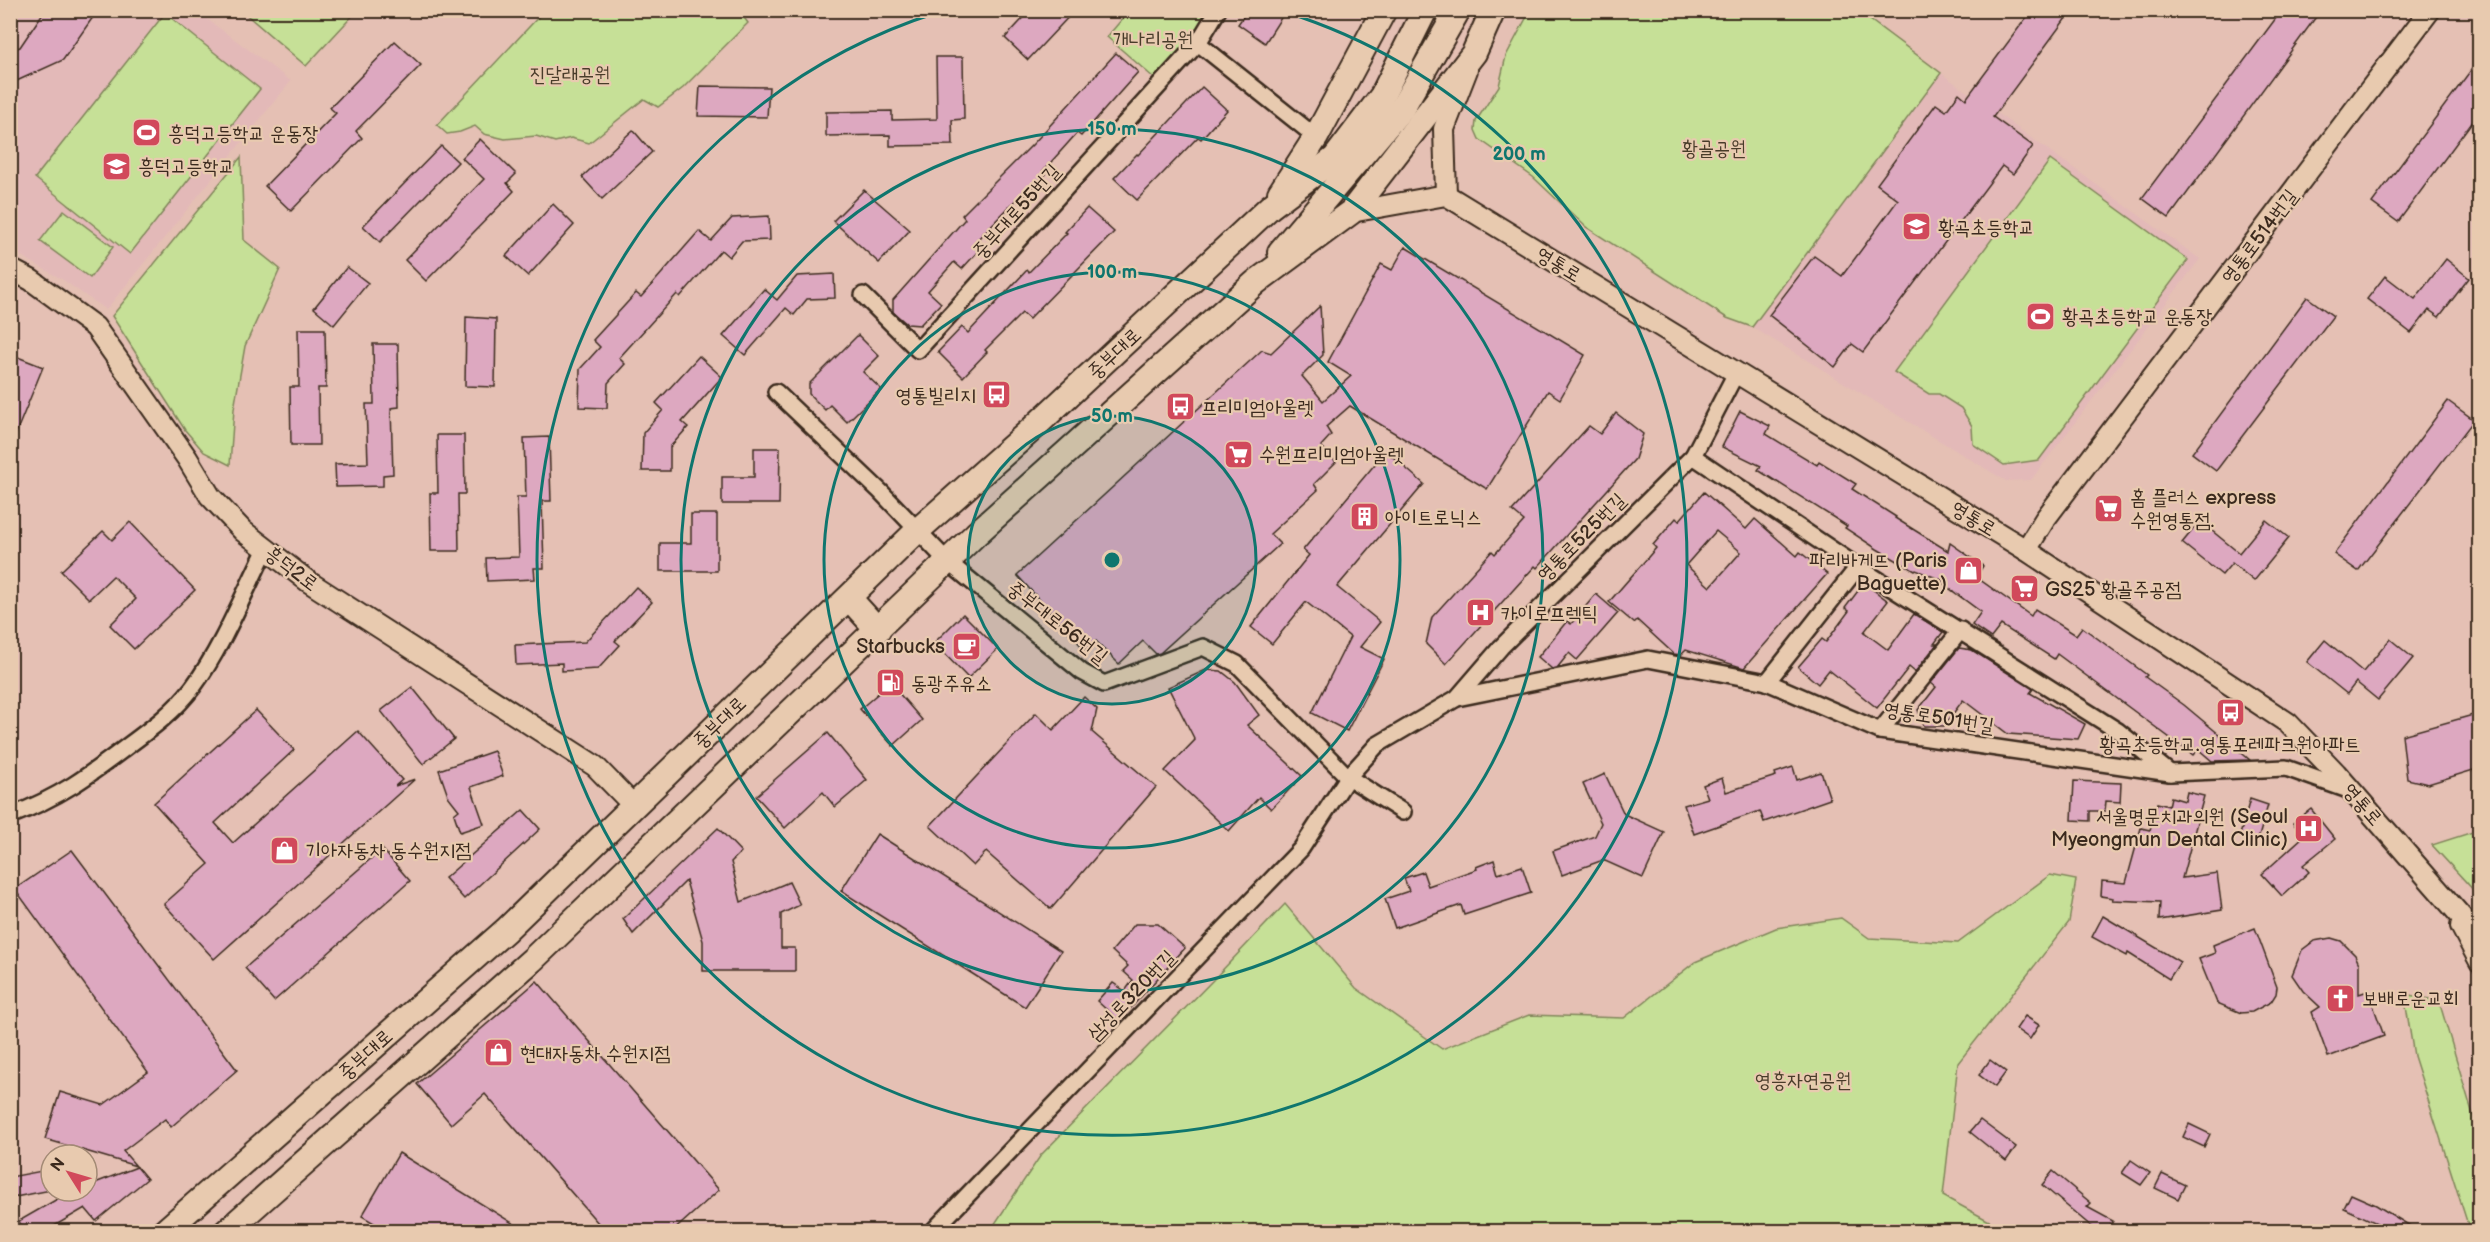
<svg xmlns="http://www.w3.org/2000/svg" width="2490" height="1242" viewBox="0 0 2490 1242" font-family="'Balsamiq Sans','Poor Story',sans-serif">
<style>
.built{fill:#e3b9b8}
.green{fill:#c6e097;stroke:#80855a;stroke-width:1.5}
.building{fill:#dda8c0;stroke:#3b2a1e;stroke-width:1.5;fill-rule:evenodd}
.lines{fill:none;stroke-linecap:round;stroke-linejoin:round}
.minor-casing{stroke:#3b2a1e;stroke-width:20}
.tertiary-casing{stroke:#3b2a1e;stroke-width:24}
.primary-casing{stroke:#3b2a1e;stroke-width:28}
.minor{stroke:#e8caaf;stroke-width:15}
.tertiary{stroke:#e8caaf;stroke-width:20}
.primary{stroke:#e8caaf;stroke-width:24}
.ring{fill:none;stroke:#0f766e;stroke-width:3}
.labels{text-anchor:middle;stroke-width:4.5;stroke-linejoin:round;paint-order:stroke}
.park-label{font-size:20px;fill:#493c2a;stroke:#e8caaf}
.poi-label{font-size:20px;fill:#3b2a1e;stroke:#e8caaf;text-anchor:start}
.street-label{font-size:20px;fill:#3b2a1e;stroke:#e8caaf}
.centre{fill:#0f766e;stroke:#e8caaf;stroke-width:3}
.ring-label{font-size:18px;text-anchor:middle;font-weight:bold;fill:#0f766e;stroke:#e8caaf;stroke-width:4.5;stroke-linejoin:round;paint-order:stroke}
</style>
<rect width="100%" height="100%" fill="#e5c0b4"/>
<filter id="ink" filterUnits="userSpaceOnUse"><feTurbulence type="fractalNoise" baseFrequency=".0167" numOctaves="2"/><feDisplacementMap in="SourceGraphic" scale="12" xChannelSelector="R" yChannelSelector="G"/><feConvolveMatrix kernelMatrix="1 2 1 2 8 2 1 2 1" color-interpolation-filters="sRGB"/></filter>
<g filter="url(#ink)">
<g class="built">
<polygon points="11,11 196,11 291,81 106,310 63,280 11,250"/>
<polygon points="1941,73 2200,259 2031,480 2006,481 1752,327"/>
</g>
<g class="green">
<polygon points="242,11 357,11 306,66"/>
<polygon points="544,11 739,11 748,23 683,88 658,107 644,99 589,143 571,138 555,142 536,136 505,139 484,134 475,126 460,132 447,134 437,125"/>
<polygon points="1129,11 1210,11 1192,40 1154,78 1107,37"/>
<polygon points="1530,11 1858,11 1941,73 1752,327 1727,318 1586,227 1533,177 1479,139 1475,130 1476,121 1499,86 1506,56"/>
<polygon points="165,13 260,89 130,254 35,178"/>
<polygon points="241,157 244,240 280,269 245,346 234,409 230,465 204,452 185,430 112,316"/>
<polygon points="2050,160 2188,260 2039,460 2004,465 1973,444 1972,426 1961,408 1939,394 1929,394 1894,372"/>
<polygon points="64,210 113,247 90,278 40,241"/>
<polygon points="2479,830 2480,830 2479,896 2432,845"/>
<polygon points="2050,875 2076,880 2069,922 1958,1063 1943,1196 1991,1222 2003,1231 990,1231 1041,1155 1212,981 1285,904 1356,988 1442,1049 1529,1015 1624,1018 1695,962 1776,928 1841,918 1869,938 1958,943"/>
<polygon points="2404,994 2439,1001 2479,1135 2479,1231 2470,1231 2414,1056"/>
</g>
<g class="building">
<polygon points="45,10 98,10 63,60 10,84 10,50 20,47"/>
<polygon points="1031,10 1075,10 1028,60 1005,38"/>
<polygon points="1248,10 1286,10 1265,43 1238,24"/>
<polygon points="2032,10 2072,10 1993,117 2033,146 2013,174 2002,166 1863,352 1852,344 1835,367 1769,315 1814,256 1842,276 1898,200 1877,184 1936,104 1946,111 1959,93 1966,99"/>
<polygon points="2282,10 2321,10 2169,218 2142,198"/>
<polygon points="395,41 421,65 356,131 362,138 291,211 265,186 336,113 330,108"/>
<polygon points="1116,53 1138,72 1081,136 1077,133 1043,171 1046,174 1019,202 1017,199 975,242 981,248 962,269 954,262 928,291 941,303 920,325 907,324 893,312 893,300 965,219 962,215 1033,144"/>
<polygon points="936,57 963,57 964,119 952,120 953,145 890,146 890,135 826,136 826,112 892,111 892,120 937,119"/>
<polygon points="2480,58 2480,111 2398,222 2372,203"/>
<polygon points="700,86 769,87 767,117 698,116"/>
<polygon points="1202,87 1227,110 1201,139 1198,137 1137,200 1114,178 1137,154 1138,155"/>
<polygon points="633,130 652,152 602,199 582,177"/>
<polygon points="480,139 516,174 507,183 514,191 426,281 405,260 484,179 462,158"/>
<polygon points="441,146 458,162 380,242 363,226"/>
<polygon points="864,190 910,230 879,263 833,221"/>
<polygon points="553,204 574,225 528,276 506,256"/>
<polygon points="1087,208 1114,232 1029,319 1022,313 985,350 987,352 963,377 938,352 962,327 968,333 1027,270 1029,272 1067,233 1065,232"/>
<polygon points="769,216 770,240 742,241 729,257 721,250 680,297 677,294 619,358 625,364 608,383 607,408 579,407 580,369 600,347 593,340 636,293 641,297 699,231 711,241 732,218"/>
<polygon points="1405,247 1585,355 1560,399 1548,391 1487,489 1350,406 1326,427 1331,435 1321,446 1336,462 1314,484 1318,490 1270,534 1280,544 1160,653 1156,654 1143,641 1119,664 1096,641 1085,650 1017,575 1262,350 1271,353 1320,306 1323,355 1302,376 1323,401 1351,376 1328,362 1381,264 1392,270"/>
<polygon points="2446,259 2469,278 2439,317 2429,310 2411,333 2367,299 2385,276 2415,299"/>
<polygon points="347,267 368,283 334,325 314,308"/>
<polygon points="834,274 835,298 807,299 794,315 786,308 745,355 723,336 764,289 777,300 797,276"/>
<polygon points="2307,297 2333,316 2216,471 2192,453"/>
<polygon points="466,317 496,319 495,387 465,386"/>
<polygon points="298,329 325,329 326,388 318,388 319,445 291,445 290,387 299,387"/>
<polygon points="858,335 879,356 863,372 881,389 847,422 830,405 825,410 809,394 809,384"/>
<polygon points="373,344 398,344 399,407 391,408 393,474 383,475 383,486 336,487 335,464 368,463 366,404 374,404"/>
<polygon points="10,354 43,367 11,445 10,445"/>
<polygon points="699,356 722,377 682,422 688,427 670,447 670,471 642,471 643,433 663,410 656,403"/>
<polygon points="2448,401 2474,420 2358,571 2334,554"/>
<polygon points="1740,411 1770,426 1766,434 1817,465 1819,461 1856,484 1852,489 1896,517 1895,518 1948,551 1950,543 1983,566 1976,577 2031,616 2035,609 2076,635 2082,627 2147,675 2145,677 2184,705 2250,760 2212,761 2198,749 2193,755 2057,654 2054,659 2001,625 1991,638 1972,625 1981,612 1942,583 1942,580 1916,570 1915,571 1877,549 1845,528 1847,526 1758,470 1761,466 1722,447"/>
<polygon points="1616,413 1643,434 1635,459 1537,568 1535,566 1446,664 1426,644 1432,617 1492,551 1495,554 1524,521 1512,511 1589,426 1600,434"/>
<polygon points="437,435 464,435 465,494 458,494 459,551 431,551 430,493 438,493"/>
<polygon points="549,437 551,501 542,501 544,568 534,568 535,579 487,581 486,558 519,557 517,497 526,497 524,438"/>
<polygon points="754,448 780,448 779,504 722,504 722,477 754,477"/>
<polygon points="1386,451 1424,484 1337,587 1380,622 1360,647 1384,659 1347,731 1312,713 1350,637 1306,602 1272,644 1251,627 1309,555 1303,550"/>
<path d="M1704 492 1746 529 1755 519 1797 556 1800 552 1827 574 1744 668 1686 650 1681 655 1674 654 1637 620 1634 623 1609 602 1656 548 1653 545 1676 518 1679 521ZM1716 531 1741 552 1710 587 1686 565Z"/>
<polygon points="691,514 717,514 717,571 660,571 660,543 691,543"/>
<polygon points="2266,520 2289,538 2254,581 2232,563 2222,575 2182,543 2200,521 2239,553"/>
<polygon points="130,522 195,590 134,649 110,625 136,599 113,576 89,599 61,571 103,531 112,540"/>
<polygon points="1864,583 1888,601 1864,632 1888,650 1914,614 1943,632 1934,644 1937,644 1915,672 1909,667 1877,708 1829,670 1818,684 1798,667 1822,639 1826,642 1849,611 1845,608"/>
<polygon points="636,587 652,602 615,641 620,645 598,669 562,671 562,663 516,665 515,645 585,642"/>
<polygon points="1596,594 1618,613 1577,660 1569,653 1557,668 1552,669 1538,657 1567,621 1571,624"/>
<polygon points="963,614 998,649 968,678 934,643"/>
<polygon points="2390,639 2413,658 2378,700 2356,682 2347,694 2307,662 2325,640 2363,672"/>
<polygon points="1959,648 1972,650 2033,689 2030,693 2085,724 2078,739 2008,734 1963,700 1944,726 1924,726 1918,710 1936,687 1931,683"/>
<polygon points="1206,670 1221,671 1235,682 1259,715 1247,725 1302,776 1271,809 1259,797 1229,831 1165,771 1195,740 1168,687"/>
<polygon points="890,683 922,720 893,746 860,709"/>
<polygon points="412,687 454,739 423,764 381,711"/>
<polygon points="1084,697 1097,709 1092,732 1156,787 1051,909 986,852 973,866 930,826 1036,713 1053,730"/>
<polygon points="256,710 294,750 215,823 233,843 358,731 402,780 395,786 415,779 214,959 164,904 209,864 154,803"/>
<polygon points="2480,713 2480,768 2428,784 2407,779 2402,735"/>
<polygon points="828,733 867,780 835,807 823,792 785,828 756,796"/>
<polygon points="494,751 503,776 471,787 484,824 460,832 454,814 459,810 448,796 439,770"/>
<polygon points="1793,767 1797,780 1821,772 1830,799 1764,822 1760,811 1694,834 1684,805 1708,798 1703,785 1722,778 1726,792 1776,776 1775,773"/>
<polygon points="1605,774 1624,814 1664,832 1643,878 1603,860 1562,875 1553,851 1595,836 1601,823 1583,784"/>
<polygon points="2074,781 2121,783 2120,802 2106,801 2105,811 2090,811 2090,821 2072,820"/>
<polygon points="2187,792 2204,796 2182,878 2217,873 2222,910 2159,920 2160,902 2112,900 2113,898 2101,896 2102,881 2126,883 2141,828 2150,830 2157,803 2169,806 2171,797 2185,801"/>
<polygon points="2250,799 2268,805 2258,840 2240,835"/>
<polygon points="2311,809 2335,839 2303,865 2309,872 2282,896 2262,874 2304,836 2293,823"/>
<polygon points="523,810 540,829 464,899 445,878"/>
<polygon points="718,828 741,852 731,862 741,902 789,882 800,905 781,914 781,948 795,948 795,971 703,971 703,941 686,881 633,934 623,919"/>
<polygon points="877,834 1061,951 1025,1007 841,891"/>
<polygon points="382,849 410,881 274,1001 245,968"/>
<polygon points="72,850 237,1070 171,1127 165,1119 123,1151 136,1166 45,1139 60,1092 103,1105 148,1072 15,889"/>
<polygon points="1494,860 1498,874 1522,866 1531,893 1464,915 1461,905 1395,928 1385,899 1409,891 1404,878 1423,872 1428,886 1477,869 1476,867"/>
<polygon points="2103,916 2180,962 2169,979 2128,953 2127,956 2092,937"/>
<polygon points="1135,924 1158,924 1185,948 1119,1021 1097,1001 1113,983 1125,991 1133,980 1123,971 1128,966 1112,951"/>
<polygon points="2255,928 2277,987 2276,994 2271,1002 2252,1012 2241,1013 2217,1003 2199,959 2215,953 2213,945"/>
<polygon points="2331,938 2341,941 2355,955 2359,964 2359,994 2368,991 2384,1036 2328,1057 2312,1012 2320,1007 2303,991 2292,975 2302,950 2314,941"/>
<polygon points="537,981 719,1190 672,1232 606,1232 485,1094 451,1124 417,1084"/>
<polygon points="2025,1016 2039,1025 2030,1039 2016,1029"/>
<polygon points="1990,1060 2006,1072 1995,1087 1979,1075"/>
<polygon points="1980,1120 2016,1147 2006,1161 1970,1132"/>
<polygon points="2189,1124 2210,1134 2204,1147 2183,1137"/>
<polygon points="399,1153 527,1232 389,1232 362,1216"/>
<polygon points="2131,1160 2150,1173 2141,1185 2122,1173"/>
<polygon points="137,1167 147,1179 96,1221 85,1208 44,1232 25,1232 19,1221 66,1194 75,1191 87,1191 87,1186"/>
<polygon points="47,1170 51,1190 10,1198 10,1177"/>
<polygon points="2053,1171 2091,1203 2087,1207 2113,1221 2107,1232 2098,1232 2042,1185"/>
<polygon points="2162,1174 2185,1185 2178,1199 2155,1188"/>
<polygon points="2351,1194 2376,1205 2420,1232 2388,1232 2378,1226 2379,1224 2344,1208"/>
</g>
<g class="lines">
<defs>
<g id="minor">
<polyline points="1198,43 1316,137"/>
<polyline points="863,295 918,350 1198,43 1218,10"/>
<polyline points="776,392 880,491 948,562 1082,672 1104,684 1203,647 1237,664 1348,777 1403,812"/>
<polyline points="1693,456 1858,567 2118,731 2170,773"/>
<polyline points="1767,682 1858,567"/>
<polyline points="1457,698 1648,659 1767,682 1880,731 2170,773 2286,768 2351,791"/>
<polyline points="1880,731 1961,630"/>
<path d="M10 816C60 797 87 777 129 745 152 728 175 711 193 687 222 648 244 593 266 549"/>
<polyline points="932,1232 1301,849 1348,777 1377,745 1457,698 1501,647 1693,456 1736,373"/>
</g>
<g id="tertiary">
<polyline points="1446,195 1444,129 1467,70"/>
<polyline points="1351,212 1446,195 2026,550 2288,723 2336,773 2480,938"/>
<polyline points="10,269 31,280 95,327 187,458 210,496 243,531 309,582 595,766 633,805"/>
<polyline points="2026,550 2045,519 2430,10"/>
<polyline points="2461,926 2480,962"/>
</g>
<g id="primary">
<polyline points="1280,193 1316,137 1384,10"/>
<polyline points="1280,252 1402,108 1458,10"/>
<polyline points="849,598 878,630"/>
<polyline points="164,1232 506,930 917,531 1031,430 1270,207 1335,158 1382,96 1425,10"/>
<polyline points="226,1232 532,960 976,534 1256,282 1351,212 1474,53 1493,10"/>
</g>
</defs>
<use href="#minor" class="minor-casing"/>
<use href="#tertiary" class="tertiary-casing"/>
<use href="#primary" class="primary-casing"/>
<use href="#minor" class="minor"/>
<use href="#tertiary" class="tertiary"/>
<use href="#primary" class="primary"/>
</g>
</g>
<circle cx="1112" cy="560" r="144" fill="#0f766e" fill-opacity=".12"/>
<g class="ring">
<circle cx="1112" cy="560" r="144"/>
<circle cx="1112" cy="560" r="288"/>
<circle cx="1112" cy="560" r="431"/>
<path d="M1285 12A575 575 0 1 1 939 12"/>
</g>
<defs>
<symbol id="stadium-square" viewBox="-11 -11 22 22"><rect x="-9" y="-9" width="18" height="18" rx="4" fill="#d1495b" stroke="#e8caaf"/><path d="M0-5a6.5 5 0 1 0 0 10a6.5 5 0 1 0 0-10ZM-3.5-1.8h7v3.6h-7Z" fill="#fff"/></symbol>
<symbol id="school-square" viewBox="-11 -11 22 22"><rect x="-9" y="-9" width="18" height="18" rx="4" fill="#d1495b" stroke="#e8caaf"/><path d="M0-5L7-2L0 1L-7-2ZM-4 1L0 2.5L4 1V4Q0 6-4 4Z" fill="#fff"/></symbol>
<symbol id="bus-square" viewBox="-11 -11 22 22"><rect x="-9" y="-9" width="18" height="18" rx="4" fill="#d1495b" stroke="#e8caaf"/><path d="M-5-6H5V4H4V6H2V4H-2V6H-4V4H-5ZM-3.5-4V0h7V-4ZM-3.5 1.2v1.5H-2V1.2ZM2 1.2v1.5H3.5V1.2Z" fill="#fff"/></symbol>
<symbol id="supermarket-square" viewBox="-11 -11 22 22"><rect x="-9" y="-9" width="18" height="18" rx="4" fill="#d1495b" stroke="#e8caaf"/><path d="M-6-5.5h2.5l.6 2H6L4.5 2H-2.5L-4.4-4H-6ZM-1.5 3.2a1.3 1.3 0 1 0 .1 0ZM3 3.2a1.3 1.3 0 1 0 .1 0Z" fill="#fff"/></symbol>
<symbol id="building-square" viewBox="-11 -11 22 22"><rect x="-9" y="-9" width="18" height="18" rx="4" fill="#d1495b" stroke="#e8caaf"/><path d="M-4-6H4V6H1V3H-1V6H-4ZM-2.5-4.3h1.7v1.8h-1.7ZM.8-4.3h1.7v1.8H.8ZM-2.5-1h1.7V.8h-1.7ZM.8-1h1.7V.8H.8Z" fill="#fff"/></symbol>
<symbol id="shop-square" viewBox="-11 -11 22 22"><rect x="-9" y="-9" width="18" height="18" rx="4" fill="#d1495b" stroke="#e8caaf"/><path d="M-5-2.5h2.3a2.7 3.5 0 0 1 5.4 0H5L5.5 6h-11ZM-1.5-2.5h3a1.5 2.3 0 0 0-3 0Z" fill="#fff"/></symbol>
<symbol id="hospital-square" viewBox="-11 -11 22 22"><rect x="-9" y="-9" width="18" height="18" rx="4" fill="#d1495b" stroke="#e8caaf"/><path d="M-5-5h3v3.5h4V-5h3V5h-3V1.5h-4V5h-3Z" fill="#fff"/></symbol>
<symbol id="cafe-square" viewBox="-11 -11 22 22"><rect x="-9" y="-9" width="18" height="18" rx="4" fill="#d1495b" stroke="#e8caaf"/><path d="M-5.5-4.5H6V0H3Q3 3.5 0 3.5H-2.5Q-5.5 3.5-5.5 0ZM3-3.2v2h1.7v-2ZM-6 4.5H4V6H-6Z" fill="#fff"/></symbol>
<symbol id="fuel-square" viewBox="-11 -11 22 22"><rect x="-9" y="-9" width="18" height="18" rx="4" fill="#d1495b" stroke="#e8caaf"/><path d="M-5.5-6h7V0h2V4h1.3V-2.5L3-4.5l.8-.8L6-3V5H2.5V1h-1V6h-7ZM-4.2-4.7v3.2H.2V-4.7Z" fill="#fff"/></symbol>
<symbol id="church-square" viewBox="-11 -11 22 22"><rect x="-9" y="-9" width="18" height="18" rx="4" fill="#d1495b" stroke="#e8caaf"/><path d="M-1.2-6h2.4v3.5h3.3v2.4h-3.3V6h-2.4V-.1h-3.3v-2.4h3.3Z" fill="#fff"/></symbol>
</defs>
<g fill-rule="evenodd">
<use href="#stadium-square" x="130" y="116" width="33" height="33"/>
<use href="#school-square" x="100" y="150" width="33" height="33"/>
<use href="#school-square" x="1900" y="210" width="33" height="33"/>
<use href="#stadium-square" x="2024" y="300" width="33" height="33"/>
<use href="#bus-square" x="980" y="378" width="33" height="33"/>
<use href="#bus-square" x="1164" y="390" width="33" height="33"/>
<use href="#supermarket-square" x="1222" y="438" width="33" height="33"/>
<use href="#supermarket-square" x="2092" y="492" width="33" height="33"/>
<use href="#building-square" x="1348" y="500" width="33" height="33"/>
<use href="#shop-square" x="1952" y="554" width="33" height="33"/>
<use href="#supermarket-square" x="2008" y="572" width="33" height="33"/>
<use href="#hospital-square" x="1464" y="596" width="33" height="33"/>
<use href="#cafe-square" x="950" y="630" width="33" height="33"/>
<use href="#fuel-square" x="874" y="666" width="33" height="33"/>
<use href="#bus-square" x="2214" y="696" width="33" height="33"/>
<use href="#hospital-square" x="2292" y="812" width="33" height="33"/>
<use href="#shop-square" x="268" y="834" width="33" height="33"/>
<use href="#church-square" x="2324" y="982" width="33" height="33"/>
<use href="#shop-square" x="482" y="1036" width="33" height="33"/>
</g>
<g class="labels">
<g class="park-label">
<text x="1153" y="46">개나리공원</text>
<text x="570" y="81">진달래공원</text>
<text x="1714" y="155">황골공원</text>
<text x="1803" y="1087">영흥자연공원</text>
</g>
<g class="poi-label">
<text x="168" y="140">흥덕고등학교 운동장</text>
<text x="138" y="173">흥덕고등학교</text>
<text x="1938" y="234">황곡초등학교</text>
<text x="2062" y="323">황곡초등학교 운동장</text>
<text x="976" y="402" text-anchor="end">영통빌리지</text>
<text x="1201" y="414">프리미엄아울렛</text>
<text x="1259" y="461">수원프리미엄아울렛</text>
<text x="2130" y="504">홈 플러스 express<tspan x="2130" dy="23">수원영통점.</tspan></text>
<text x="1385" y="524">아이트로닉스</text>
<text x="1947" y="567" text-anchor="end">파리바게뜨 (Paris<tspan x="1947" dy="23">Baguette)</tspan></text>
<text x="2045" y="596">GS25 황골주공점</text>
<text x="1501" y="620">카이로프렉틱</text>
<text x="945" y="653" text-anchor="end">Starbucks</text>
<text x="911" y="690">동광주유소</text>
<text x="2230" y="751" text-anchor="middle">황곡초등학교.영통포레파크원아파트</text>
<text x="2288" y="823" text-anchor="end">서울명문치과의원 (Seoul<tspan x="2288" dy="23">Myeongmun Dental Clinic)</tspan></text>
<text x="305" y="857">기아자동차 동수원지점</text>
<text x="2362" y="1005">보배로운교회</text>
<text x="520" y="1060">현대자동차 수원지점</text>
</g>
<g class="street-label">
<text transform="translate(1016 211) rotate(-48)" y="7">중부대로55번길</text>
<text transform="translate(2259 236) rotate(-53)" y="7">영통로514번길</text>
<text transform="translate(1559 264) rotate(31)" y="7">영통로</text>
<text transform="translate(1114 353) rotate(-43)" y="7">중부대로</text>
<text transform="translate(1974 518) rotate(31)" y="7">영통로</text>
<text transform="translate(1581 537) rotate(-45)" y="7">영통로525번길</text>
<text transform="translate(292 568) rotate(37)" y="7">흥덕2로</text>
<text transform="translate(1058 622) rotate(38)" y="7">중부대로56번길</text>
<text transform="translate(1939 717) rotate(9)" y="7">영통로501번길</text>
<text transform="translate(719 722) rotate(-44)" y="7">중부대로</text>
<text transform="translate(2363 804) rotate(49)" y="7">영통로</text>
<text transform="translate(1131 995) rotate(-46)" y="7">삼성로320번길</text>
<text transform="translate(365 1054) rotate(-42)" y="7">중부대로</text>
</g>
</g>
<circle cx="1112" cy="560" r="9" class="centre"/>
<g class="ring-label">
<text x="1112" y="135">150 m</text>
<text x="1519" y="160">200 m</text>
<text x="1112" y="278">100 m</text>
<text x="1112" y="422">50 m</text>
</g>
<rect width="2490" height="1242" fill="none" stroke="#e8caaf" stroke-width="36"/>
<rect x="18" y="18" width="2454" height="1206" fill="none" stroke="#3b2a1e" stroke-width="2" filter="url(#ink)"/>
<g transform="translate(69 1173) rotate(307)"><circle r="28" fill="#e8caaf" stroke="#a38a75" stroke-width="1.5"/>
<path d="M0-4.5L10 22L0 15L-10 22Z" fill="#d1495b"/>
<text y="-9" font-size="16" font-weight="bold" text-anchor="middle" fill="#3b2a1e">N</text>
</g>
</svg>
